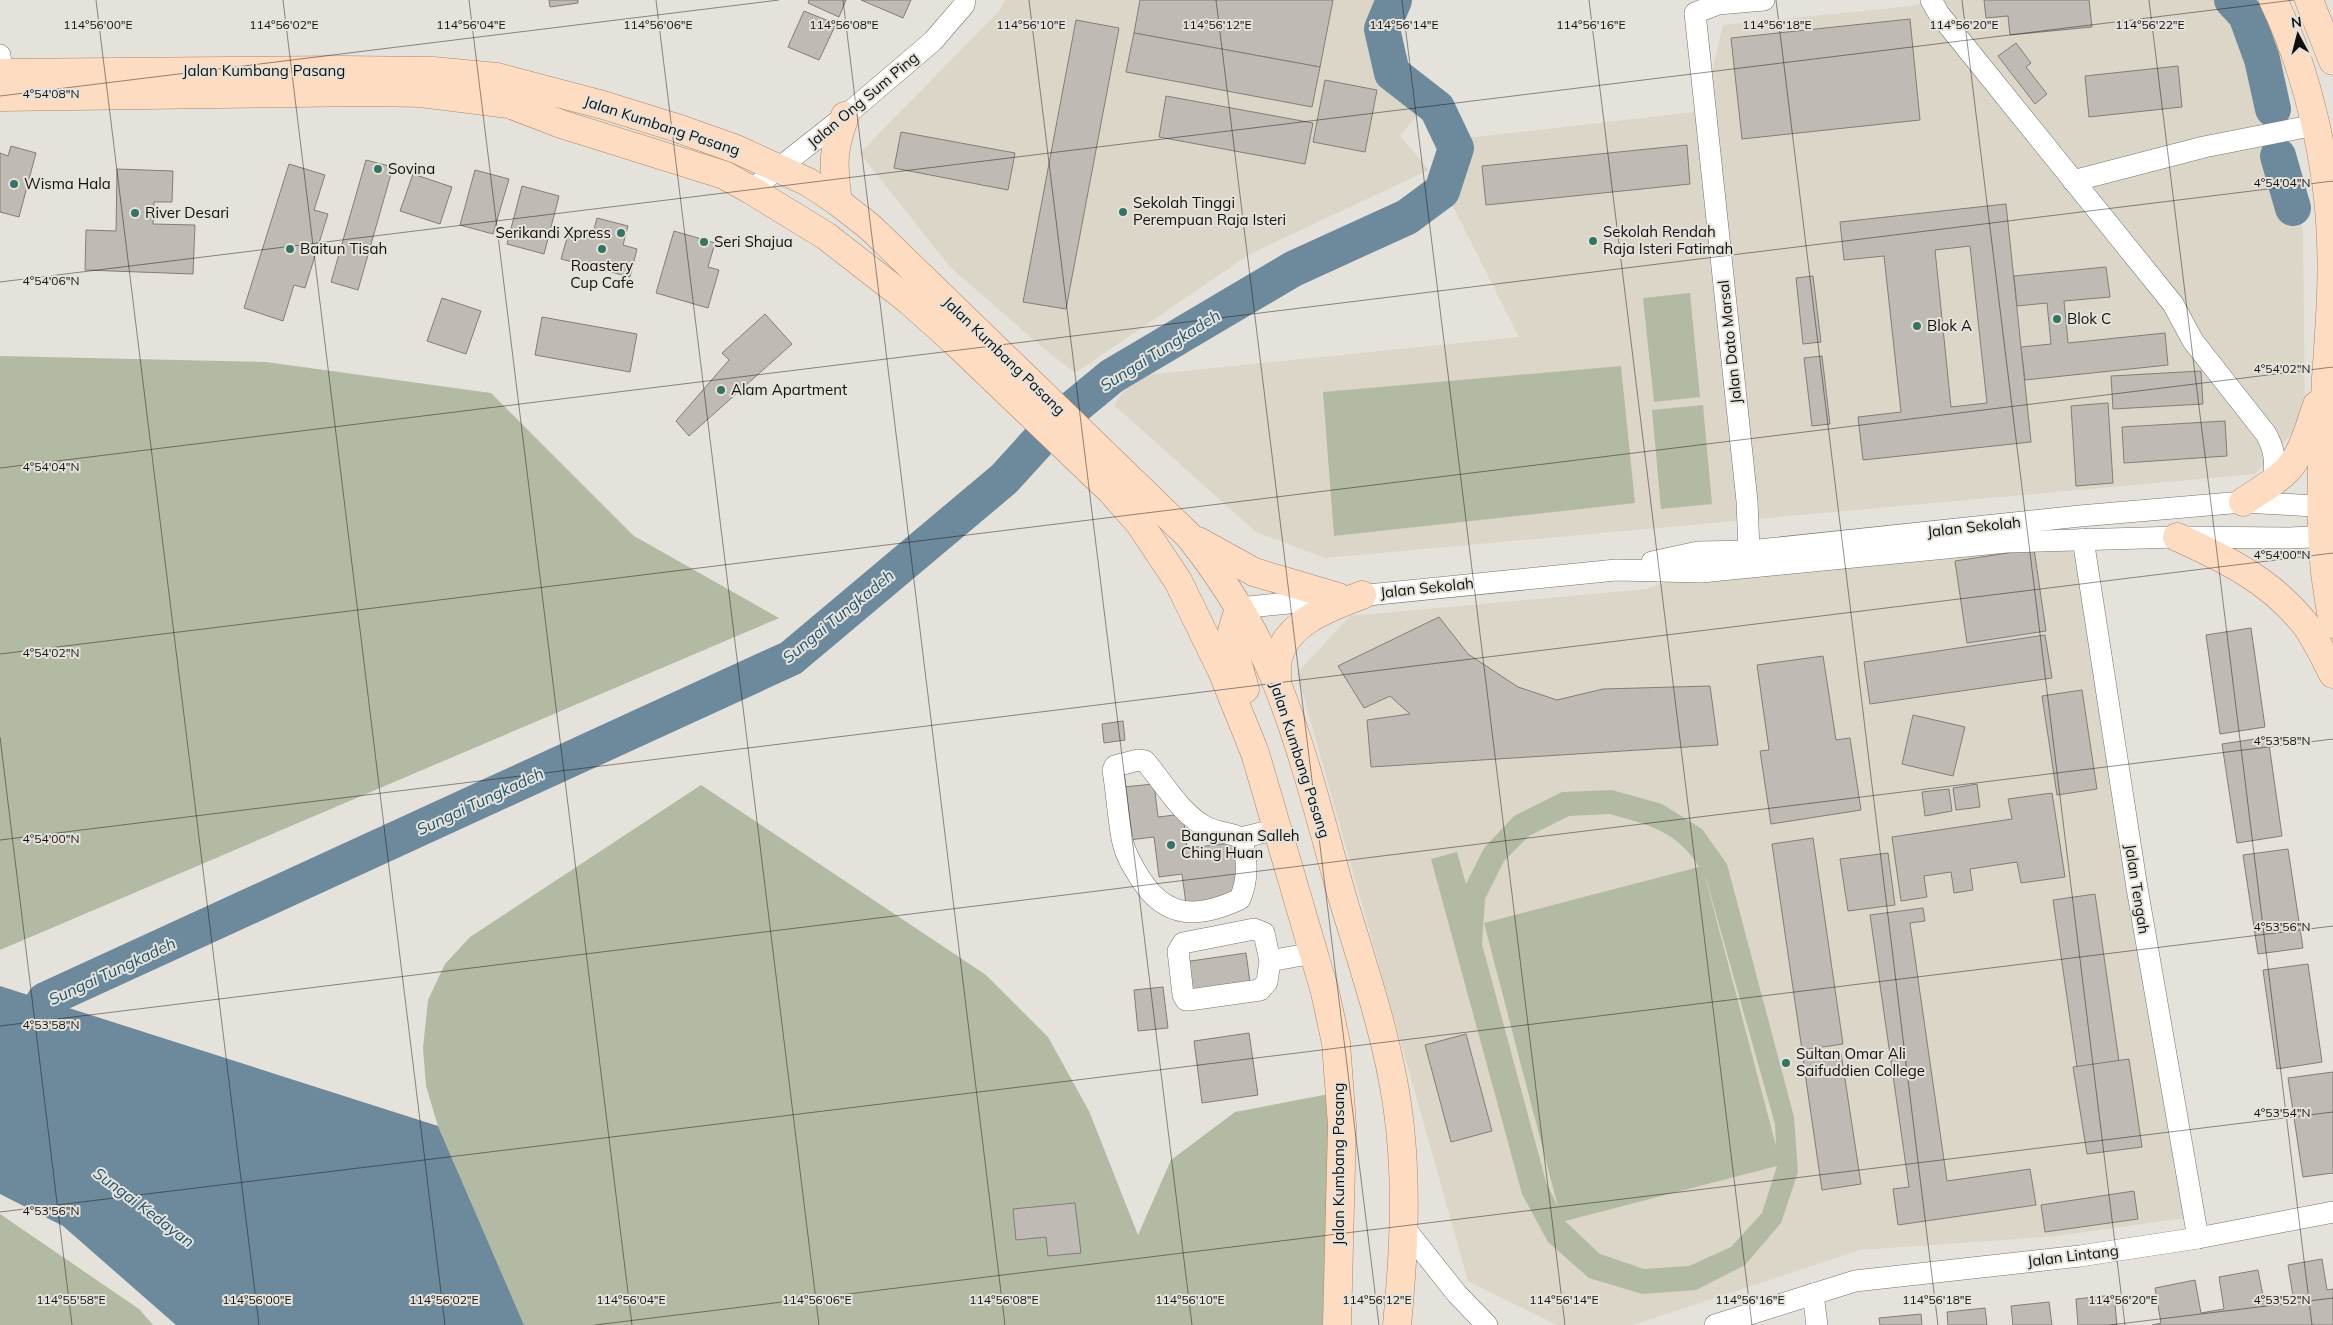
<svg xmlns="http://www.w3.org/2000/svg" width="2333" height="1325" viewBox="0 0 2333 1325" font-family="Mulish,sans-serif">
<style>
.built{fill:#dcd6c9}
.green{fill:#b3baa3;fill-rule:evenodd}
.water{fill:#6d899c}
.lines{fill:none;stroke-linecap:round;stroke-linejoin:round}
.river{stroke:#6d899c;stroke-width:36}
.building{fill:#c0bab5;stroke:#837d79;fill-rule:evenodd}
.street-casing{stroke:#75726c;stroke-width:22}
.primary-casing{stroke:#aa8569;stroke-width:29}
.street{stroke:#fff;stroke-width:21}
.primary{stroke:#fddcc2;stroke-width:28}
.ticks{fill:none;stroke:#11100e;stroke-width:1;stroke-opacity:0.45}
.poi-dot{fill:#357462;stroke:#e5e2db;stroke-width:2}
.labels{text-anchor:middle;stroke-width:4;stroke-linejoin:round;paint-order:stroke}
.street-label{font-size:15px;fill:#11100e;stroke:#e5e2db}
.poi-label{font-size:15px;fill:#11100e;stroke:#e5e2db;text-anchor:start}
.water-label{font-size:16px;font-style:italic;fill:#1f5370;stroke:#e5e2db}
.ticks-label{font-size:12px;text-anchor:middle;fill:#11100e;stroke:#e5e2db;stroke-width:4;stroke-linejoin:round;paint-order:stroke}
</style>
<rect width="100%" height="100%" fill="#e5e2db"/>
<g class="built">
<polygon points="1005,0 1376,0 1366,39 1377,80 1417,115 1400,136 1429,170 1250,254 1075,373 1043,348 950,267 860,153 999,11"/>
<polygon points="1929,0 2241,0 2303,231 2305,419 2255,474 1325,558 1256,532 1114,405 1135,376 1519,337 1447,195 1467,138 1703,111 1723,25 1912,6"/>
<polygon points="1980,539 2074,549 2199,1216 2057,1236 1860,1250 1633,1325 1557,1325 1468,1281 1297,673 1350,616 1647,589 1674,579"/>
</g>
<g class="green">
<polygon points="1690,293 1700,397 1654,402 1643,298"/>
<polygon points="0,356 266,362 491,393 634,536 779,618 0,950"/>
<polygon points="1621,366 1635,503 1334,536 1323,392"/>
<polygon points="1703,405 1712,504 1661,509 1652,410"/>
<polygon points="701,785 986,975 1048,1037 1089,1111 1138,1235 1171,1160 1235,1112 1329,1094 1329,1325 524,1325 438,1126 426,1086 423,1048 428,1000 445,964 470,937"/>
<path d="M1612 790 1662 804 1702 829 1727 864 1794 1117 1798 1172 1781 1223 1745 1265 1696 1290 1642 1294 1589 1278 1548 1242 1522 1194 1431 859 1457 852 1466 884 1484 848 1514 816 1562 792ZM1609 814C1647 824 1677 831 1699 867L1484 923 1558 1207 1546 1182 1482 944 1485 899 1504 861 1529 836 1569 816ZM1705 875 1775 1124 1776 1146 1705 876ZM1777 1166 1762 1213 1731 1247 1689 1266 1644 1269 1600 1254 1565 1221Z"/>
<polygon points="0,1214 139,1309 153,1325 0,1325"/>
</g>
<polygon class="water" points="0,986 438,1126 524,1325 176,1325 63,1226 0,1194"/>
<g class="lines">
<g class="river">
<polyline points="2232,0 2246,15 2262,59 2273,109"/>
<polyline points="2278,156 2293,208"/>
<polyline points="0,1071 45,1000 791,658 1004,479 1055,423 1112,376 1293,269 1407,217 1442,191 1456,148 1437,108 1392,73 1382,29 1394,0"/>
</g>
</g>
<g class="building">
<polygon points="549,0 578,0 578,3 550,7"/>
<polygon points="809,0 846,0 839,17 808,3"/>
<polygon points="861,0 911,0 903,18"/>
<polygon points="1140,0 1333,0 1320,67 1134,33"/>
<polygon points="1984,0 2089,0 2092,27 2010,35 2008,16 1986,18"/>
<polygon points="804,11 836,24 819,60 788,47"/>
<polygon points="1910,19 1920,120 1742,139 1731,38"/>
<polygon points="1076,20 1119,28 1066,309 1023,302"/>
<polygon points="1134,33 1320,67 1312,107 1126,72"/>
<polygon points="2016,43 2031,63 2026,67 2047,94 2035,104 1998,56"/>
<polygon points="2178,66 2182,107 2089,117 2085,76"/>
<polygon points="1325,80 1377,90 1365,152 1313,142"/>
<polygon points="1166,96 1313,123 1305,164 1159,137"/>
<polygon points="901,132 1015,153 1008,190 894,168"/>
<polygon points="1687,145 1690,184 1486,205 1482,166"/>
<polygon points="11,146 36,153 19,217 0,212 0,153 8,156"/>
<polygon points="366,160 393,167 358,290 331,282"/>
<polygon points="289,164 325,175 314,210 328,214 305,288 294,285 283,321 244,308"/>
<polygon points="117,169 173,171 172,202 154,202 153,224 195,225 193,274 85,270 86,230 116,231"/>
<polygon points="475,170 509,179 493,234 460,225"/>
<polygon points="413,174 452,187 440,224 400,211"/>
<polygon points="522,186 559,196 544,254 507,244"/>
<path d="M2006 204 2031 442 1863 460 1858 417 1901 412 1884 256 1844 260 1840 222ZM1970 246 1987 403 1951 407 1935 250Z"/>
<polygon points="597,218 628,226 623,245 637,249 630,277 561,259 569,231 592,237"/>
<polygon points="674,231 715,243 708,267 719,270 708,308 656,293"/>
<polygon points="2106,267 2110,297 2064,301 2068,343 2165,333 2168,365 2025,380 2021,347 2051,344 2047,303 2017,306 2014,276"/>
<polygon points="1813,276 1821,342 1803,344 1796,278"/>
<polygon points="442,298 481,311 466,354 427,341"/>
<polygon points="765,314 792,344 689,436 676,421 729,360 722,353"/>
<polygon points="542,317 637,334 630,372 535,355"/>
<polygon points="1822,356 1830,424 1812,426 1804,358"/>
<polygon points="2201,371 2203,404 2113,409 2111,376"/>
<polygon points="2108,403 2113,483 2076,486 2071,406"/>
<polygon points="2225,421 2227,456 2124,463 2122,427"/>
<polygon points="2034,549 2046,631 1967,643 1955,561"/>
<polygon points="1439,617 1468,654 1518,687 1557,700 1603,689 1710,686 1718,745 1371,767 1367,720 1410,714 1390,696 1364,708 1338,666"/>
<polygon points="2251,628 2265,727 2220,734 2206,635"/>
<polygon points="2045,635 2052,678 1870,704 1864,662"/>
<polygon points="1823,656 1836,740 1850,738 1861,810 1771,824 1760,751 1769,750 1757,665"/>
<polygon points="2082,690 2097,789 2057,795 2042,696"/>
<polygon points="1913,715 1965,727 1953,776 1902,764"/>
<polygon points="1123,721 1125,740 1104,743 1102,724"/>
<polygon points="2268,737 2282,836 2237,843 2222,744"/>
<polygon points="1154,784 1158,817 1183,814 1187,848 1233,843 1240,898 1186,904 1182,874 1159,877 1154,837 1129,840 1123,787"/>
<polygon points="1977,784 1980,807 1956,810 1953,788"/>
<polygon points="1949,789 1952,811 1925,816 1922,792"/>
<polygon points="2052,793 2065,877 2021,883 2017,862 1970,869 1973,890 1954,893 1951,872 1924,876 1927,897 1901,901 1892,837 2012,819 2008,799"/>
<polygon points="1813,838 1843,1044 1802,1050 1772,844"/>
<polygon points="2288,849 2303,948 2258,954 2243,855"/>
<polygon points="1888,853 1895,905 1848,911 1840,859"/>
<polygon points="2095,894 2119,1061 2077,1067 2053,900"/>
<polygon points="1923,908 1925,921 1910,923 1947,1181 2030,1169 2036,1205 1898,1225 1893,1189 1909,1187 1870,915"/>
<polygon points="1246,953 1251,990 1188,998 1184,962"/>
<polygon points="2308,964 2322,1062 2277,1069 2263,970"/>
<polygon points="1163,987 1168,1028 1138,1031 1134,990"/>
<polygon points="1249,1033 1258,1095 1202,1103 1194,1041"/>
<polygon points="1466,1034 1492,1131 1451,1142 1425,1045"/>
<polygon points="1841,1053 1861,1184 1822,1190 1803,1059"/>
<polygon points="2129,1059 2142,1147 2087,1154 2073,1067"/>
<polygon points="2333,1072 2333,1173 2303,1177 2288,1078"/>
<polygon points="2134,1191 2138,1219 2045,1232 2041,1205"/>
<polygon points="1075,1203 1081,1253 1048,1256 1046,1237 1016,1240 1013,1209"/>
<polygon points="2322,1259 2327,1290 2333,1289 2333,1325 2152,1325 2161,1323 2155,1288 2195,1280 2201,1313 2224,1309 2219,1277 2258,1270 2264,1301 2293,1296 2288,1265"/>
<polygon points="2114,1295 2117,1325 2078,1325 2076,1299"/>
<polygon points="2049,1302 2052,1325 2013,1325 2011,1306"/>
<polygon points="1985,1308 1987,1325 1948,1325 1947,1312"/>
<polygon points="1921,1314 1922,1325 1880,1325 1879,1318"/>
</g>
<g class="lines">
<defs>
<g id="street">
<path d="M1931 0 1939 14 2173 304 2193 341 2266 434C2275 450 2276 463 2273 481"/>
<polyline points="0,55 2,73"/>
<polyline points="2073,181 2204,147 2315,125"/>
<polyline points="751,190 845,116 933,41 964,5 965,0"/>
<polyline points="2083,539 2137,888 2198,1238"/>
<polyline points="1749,551 1747,501 1695,13 1718,4 1764,0"/>
<polyline points="1652,562 1698,552 1749,551 2080,516 2243,502 2333,507"/>
<polyline points="1239,608 1616,570 1701,572 2007,542 2177,537 2289,538 2333,536"/>
<path d="M1241 838C1248 858 1248 880 1240 899 1199 918 1166 920 1140 878 1133 867 1126 856 1123 843 1118 820 1117 794 1113 770L1115 766 1138 760 1145 761C1165 784 1180 814 1208 828 1218 833 1230 832 1241 838L1277 829"/>
<polyline points="1270,961 1267,982 1260,990 1189,1000 1186,1000 1183,995 1178,951 1183,943 1254,929 1264,933 1270,961 1313,953"/>
<polyline points="1403,1226 1457,1294 1487,1325"/>
<polyline points="1813,1294 1817,1325"/>
<polyline points="1715,1325 1855,1281 2080,1256 2198,1238 2333,1212"/>
</g>
<g id="primary">
<path d="M2273 0C2307 69 2329 165 2331 242 2333 287 2329 333 2326 378 2323 442 2318 508 2325 572 2327 589 2330 607 2333 624"/>
<polyline points="2309,0 2333,61"/>
<path d="M0 73 342 70 433 71 497 77 603 105 677 128 736 149 808 182 838 202 870 227 1190 537C1225 582 1256 631 1277 684 1305 754 1323 830 1344 903 1364 969 1387 1036 1397 1104 1408 1176 1404 1253 1397 1325"/>
<polyline points="0,97 367,92 421,93 509,104 561,124 724,175 751,190 826,236 907,299 953,340 1111,491 1140,524 1178,581 1222,671 1255,753 1325,992 1336,1043 1342,1125 1337,1325"/>
<path d="M838 202C833 165 832 151 845 116"/>
<path d="M2243 502C2260 490 2284 478 2295 460 2306 443 2310 424 2317 405"/>
<path d="M2177 537C2226 559 2271 581 2305 624 2316 639 2324 657 2333 674"/>
<polyline points="1198,541 1254,572 1338,597"/>
<polyline points="1239,608 1232,631 1233,647 1245,689"/>
<path d="M1277 682C1277 674 1276 663 1279 655 1290 620 1332 607 1362 595"/>
</g>
</defs>
<use href="#street" class="street-casing"/>
<use href="#primary" class="primary-casing"/>
<use href="#street" class="street"/>
<use href="#primary" class="primary"/>
</g>
<path class="ticks" d="M96 0 259 1325M283 0 445 1325M469 0 632 1325M656 0 819 1325M843 0 1005 1325M1029 0 1192 1325M1216 0 1379 1325M1402 0 1565 1325M1589 0 1752 1325M1776 0 1938 1325M1962 0 2125 1325M2149 0 2312 1325M0 96 779 0M0 282 2294 0M0 468 2333 181M0 654 2333 367M0 737 72 1325M0 840 2333 553M0 1026 2333 739M0 1212 2333 926M595 1325 2333 1112M2110 1325 2333 1298"/>
<g class="poi-dot">
<circle cx="378" cy="169" r="5"/>
<circle cx="14" cy="184" r="5"/>
<circle cx="1123" cy="212" r="5"/>
<circle cx="135" cy="213" r="5"/>
<circle cx="621" cy="233" r="5"/>
<circle cx="1593" cy="241" r="5"/>
<circle cx="704" cy="242" r="5"/>
<circle cx="290" cy="249" r="5"/>
<circle cx="602" cy="249" r="5"/>
<circle cx="2057" cy="319" r="5"/>
<circle cx="1917" cy="326" r="5"/>
<circle cx="721" cy="390" r="5"/>
<circle cx="1171" cy="845" r="5"/>
<circle cx="1786" cy="1063" r="5"/>
</g>
<g class="labels">
<g class="street-label">
<text x="264" y="76">Jalan Kumbang Pasang</text>
<text transform="translate(863 100) rotate(-40)" y="5">Jalan Ong Sum Ping</text>
<text transform="translate(662 126) rotate(18)" y="5">Jalan Kumbang Pasang</text>
<text transform="translate(1730 342) rotate(-96)" y="5">Jalan Dato Marsal</text>
<text transform="translate(1004 356) rotate(44)" y="5">Jalan Kumbang Pasang</text>
<text transform="translate(1974 527) rotate(-6)" y="5">Jalan Sekolah</text>
<text transform="translate(1427 588) rotate(-6)" y="5">Jalan Sekolah</text>
<text transform="translate(1300 760) rotate(72)" y="5">Jalan Kumbang Pasang</text>
<text transform="translate(2137 889) rotate(81)" y="5">Jalan Tengah</text>
<text transform="translate(1339 1164) rotate(-90)" y="5">Jalan Kumbang Pasang</text>
<text transform="translate(2073 1256) rotate(-7)" y="5">Jalan Lintang</text>
</g>
<g class="poi-label">
<text x="388" y="174">Sovina</text>
<text x="24" y="189">Wisma Hala</text>
<text x="1133" y="208">Sekolah Tinggi<tspan x="1133" dy="17">Perempuan Raja Isteri</tspan></text>
<text x="145" y="218">River Desari</text>
<text x="1603" y="237">Sekolah Rendah<tspan x="1603" dy="17">Raja Isteri Fatimah</tspan></text>
<text x="611" y="238" text-anchor="end">Serikandi Xpress</text>
<text x="714" y="247">Seri Shajua</text>
<text x="300" y="254">Baitun Tisah</text>
<text x="602" y="271" text-anchor="middle">Roastery<tspan x="602" dy="17">Cup Cafe</tspan></text>
<text x="2067" y="324">Blok C</text>
<text x="1927" y="331">Blok A</text>
<text x="731" y="395">Alam Apartment</text>
<text x="1181" y="841">Bangunan Salleh<tspan x="1181" dy="17">Ching Huan</tspan></text>
<text x="1796" y="1059">Sultan Omar Ali<tspan x="1796" dy="17">Saifuddien College</tspan></text>
</g>
<g class="water-label">
<text transform="translate(1160 350) rotate(-32)" y="6">Sungai Tungkadeh</text>
<text transform="translate(838 616) rotate(-39)" y="6">Sungai Tungkadeh</text>
<text transform="translate(480 801) rotate(-25)" y="6">Sungai Tungkadeh</text>
<text transform="translate(112 971) rotate(-25)" y="6">Sungai Tungkadeh</text>
<text transform="translate(144 1207) rotate(37)" y="6">Sungai Kedayan</text>
</g>
</g>
<g class="ticks-label">
<text x="98" y="29">114°56'00"E</text>
<text x="284" y="29">114°56'02"E</text>
<text x="471" y="29">114°56'04"E</text>
<text x="658" y="29">114°56'06"E</text>
<text x="844" y="29">114°56'08"E</text>
<text x="1031" y="29">114°56'10"E</text>
<text x="1217" y="29">114°56'12"E</text>
<text x="1404" y="29">114°56'14"E</text>
<text x="1591" y="29">114°56'16"E</text>
<text x="1777" y="29">114°56'18"E</text>
<text x="1964" y="29">114°56'20"E</text>
<text x="2150" y="29">114°56'22"E</text>
<text x="51" y="98">4°54'08"N</text>
<text x="2282" y="187">4°54'04"N</text>
<text x="51" y="285">4°54'06"N</text>
<text x="2282" y="373">4°54'02"N</text>
<text x="51" y="471">4°54'04"N</text>
<text x="2282" y="559">4°54'00"N</text>
<text x="51" y="657">4°54'02"N</text>
<text x="2282" y="745">4°53'58"N</text>
<text x="51" y="843">4°54'00"N</text>
<text x="2282" y="931">4°53'56"N</text>
<text x="51" y="1029">4°53'58"N</text>
<text x="2282" y="1117">4°53'54"N</text>
<text x="51" y="1215">4°53'56"N</text>
<text x="2282" y="1304">4°53'52"N</text>
<text x="71" y="1304">114°55'58"E</text>
<text x="257" y="1304">114°56'00"E</text>
<text x="444" y="1304">114°56'02"E</text>
<text x="631" y="1304">114°56'04"E</text>
<text x="817" y="1304">114°56'06"E</text>
<text x="1004" y="1304">114°56'08"E</text>
<text x="1190" y="1304">114°56'10"E</text>
<text x="1377" y="1304">114°56'12"E</text>
<text x="1564" y="1304">114°56'14"E</text>
<text x="1750" y="1304">114°56'16"E</text>
<text x="1937" y="1304">114°56'18"E</text>
<text x="2123" y="1304">114°56'20"E</text>
</g>
<g transform="translate(2298 35) rotate(353)" stroke="#e5e2db" stroke-width="4" paint-order="stroke">
<path d="M0-4L9 19L0 12L-9 19Z" fill="#11100e"/>
<text y="-8" font-size="14" font-weight="bold" text-anchor="middle" fill="#11100e">N</text>
</g>
</svg>
